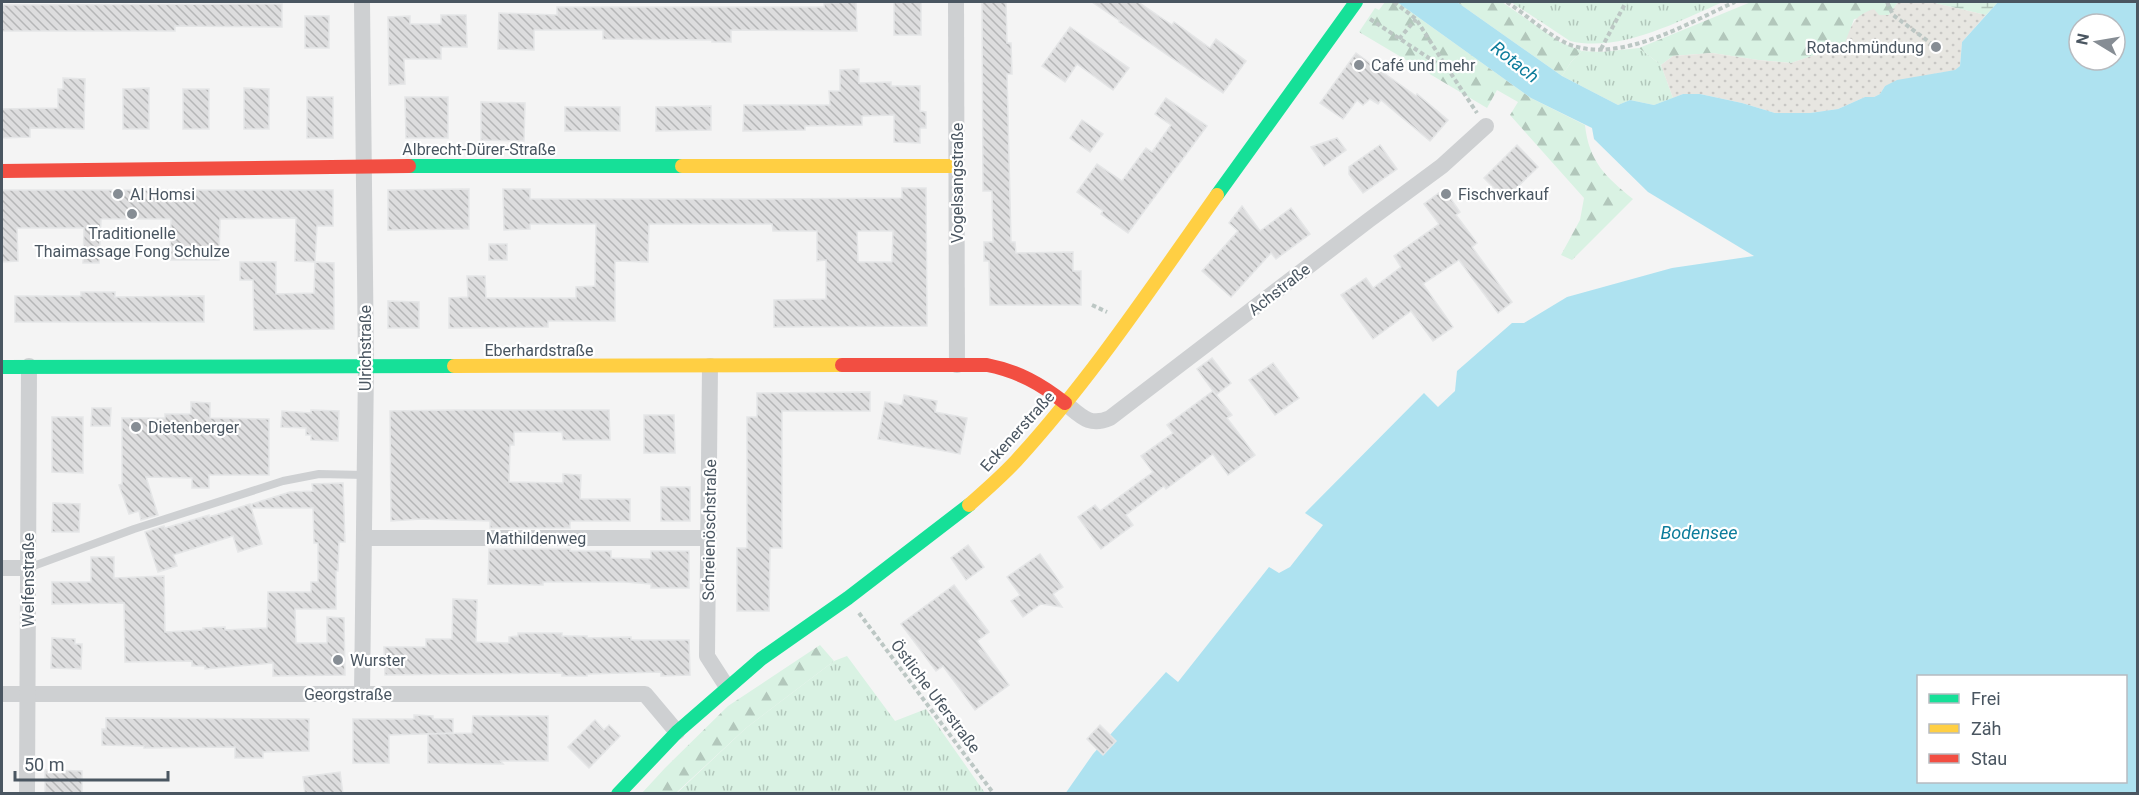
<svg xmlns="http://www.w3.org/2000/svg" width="2139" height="795" viewBox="0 0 2139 795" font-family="Roboto,sans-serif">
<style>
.grass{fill:url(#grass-tufts)}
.forest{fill:url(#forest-firs)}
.wetland{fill:url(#wetland-marsh)}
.sand{fill:url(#sand-dots)}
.water{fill:#aee2f0;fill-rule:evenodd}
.building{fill:url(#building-back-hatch);stroke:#e5e6e7;stroke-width:1.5;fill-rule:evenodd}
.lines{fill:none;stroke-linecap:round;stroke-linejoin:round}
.path{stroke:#bcc7c4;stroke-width:4;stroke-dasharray:4.5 3;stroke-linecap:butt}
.lane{stroke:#ced0d2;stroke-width:8}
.street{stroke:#ced0d2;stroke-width:16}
.fast{stroke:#16e098;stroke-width:14}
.slow{stroke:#ffcf43;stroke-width:14}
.jam{stroke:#f24e42;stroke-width:14}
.poi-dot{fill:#868d94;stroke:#fff;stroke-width:2}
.labels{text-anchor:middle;stroke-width:4.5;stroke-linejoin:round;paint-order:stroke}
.poi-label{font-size:16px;fill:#4a5661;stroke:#fff;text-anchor:start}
.street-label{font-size:16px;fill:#4a5661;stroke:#fff}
.water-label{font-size:18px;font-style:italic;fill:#0c7c9b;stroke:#fff}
</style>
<defs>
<pattern id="grass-tufts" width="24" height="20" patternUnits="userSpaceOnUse" patternTransform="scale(1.5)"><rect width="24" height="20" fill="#d9f2e3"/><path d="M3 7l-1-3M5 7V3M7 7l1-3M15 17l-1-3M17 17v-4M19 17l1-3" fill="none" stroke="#b2c7bb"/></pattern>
<pattern id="forest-firs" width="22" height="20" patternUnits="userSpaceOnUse" patternTransform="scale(1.5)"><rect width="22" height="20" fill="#d9f2e3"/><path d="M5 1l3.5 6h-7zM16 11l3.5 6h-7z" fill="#b2c7bb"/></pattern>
<pattern id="wetland-marsh" width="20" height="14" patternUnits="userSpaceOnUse" patternTransform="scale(1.5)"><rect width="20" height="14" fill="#d9f2e3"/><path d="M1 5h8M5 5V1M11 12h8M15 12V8" fill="none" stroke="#b2c7bb"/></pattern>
<pattern id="sand-dots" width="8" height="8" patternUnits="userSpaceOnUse" patternTransform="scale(1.5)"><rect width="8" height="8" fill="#e7e6e1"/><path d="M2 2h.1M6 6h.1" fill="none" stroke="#c8c7c4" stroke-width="1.8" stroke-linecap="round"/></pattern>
<pattern id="building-back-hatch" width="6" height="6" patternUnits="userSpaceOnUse" patternTransform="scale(1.5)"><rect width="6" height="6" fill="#ddddde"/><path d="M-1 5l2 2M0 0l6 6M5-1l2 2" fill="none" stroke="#b5b6b7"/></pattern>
</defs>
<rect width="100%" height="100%" fill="#f4f4f4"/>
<g class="grass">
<path d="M1511 2H1723C1679 21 1620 53 1570 41Z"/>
<polygon points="1639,48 1661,65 1673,98 1654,105 1630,100 1618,105 1562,76 1571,62 1582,51 1601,52"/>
<polygon points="847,656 895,721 926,709 985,793 676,794 746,728 834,661"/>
</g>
<g class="forest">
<path d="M1385 2H1397L1531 98 1585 125C1589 162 1606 177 1633 199L1572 260 1561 255 1580 220 1584 198 1510 115 1518 102 1497 90 1487 108 1359 32 1375 8 1379 10Z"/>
<polygon points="1457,2 1502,2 1560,42 1582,51 1571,62 1562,76"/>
<polygon points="1751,2 1898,2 1889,15 1854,19 1845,45 1791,63 1758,60 1712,53 1673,56 1661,65 1639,48"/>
<polygon points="820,645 834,661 746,728 676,793 642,793 665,768 728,706"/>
</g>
<polygon class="wetland" points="1930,2 1998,2 1986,15"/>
<path class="sand" d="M1898 2H1930L1986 15 1962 42 1960 66 1955 71 1938 73 1885 86 1880 94 1874 97H1865L1838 109 1810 113H1775L1742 103 1700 94H1683L1673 98 1661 65 1673 56 1712 53 1758 60 1791 63 1844 45C1852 26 1852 16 1874 9L1879 15H1889Z"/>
<path class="water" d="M1397 2H1457L1562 76 1618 105 1630 100 1654 105 1683 94H1700L1742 103 1775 113H1810L1838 109 1865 97H1874L1880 94 1885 86 1897 80 1955 70 1960 66 1962 42 1998 2H2137V793L1065 794 1093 754 1166 672 1178 682 1269 567 1279 573 1290 567 1323 525 1305 513 1424 393 1438 407 1455 391 1457 371 1512 323H1524L1567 297 1672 268 1754 256 1648 192 1594 139 1592 128 1531 98ZM2079 24H2115V60H2079ZM1918 676H2126V782H1918Z"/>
<g class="building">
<polygon points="856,2 857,31 731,30 731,42 712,42 712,40 603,39 603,30 534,30 534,50 498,49 499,13 557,15 557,7 824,7 824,3"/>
<rect x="894" y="2" width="27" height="33"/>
<polygon points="982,2 1006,2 1007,43 1011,43 1012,74 1007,74 1011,242 1015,242 1016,253 1073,252 1073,271 1081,271 1081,305 990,305 989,261 984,261 984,242 993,242 992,191 983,191"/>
<polygon points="1092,2 1138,2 1172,25 1174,22 1210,48 1216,39 1246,61 1223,93 1119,22 1120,21"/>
<polygon points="282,4 282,27 175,26 175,31 2,31 2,5"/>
<polygon points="441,15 466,15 467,47 441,47 441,59 404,59 405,84 389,85 388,17 410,16 410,24 441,24"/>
<rect x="305" y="16" width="24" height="32"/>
<polygon points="1070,27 1129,68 1113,90 1077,64 1065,82 1042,66"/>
<polygon points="1356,53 1416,96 1417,94 1448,120 1430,141 1381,100 1378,104 1370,99 1363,105 1357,100 1343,119 1320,103"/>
<polygon points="859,69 859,83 891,82 891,86 920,86 920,111 926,112 926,128 920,128 920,143 894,142 894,115 862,116 862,125 805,126 805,130 743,131 744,105 830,105 829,91 840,91 840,70"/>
<polygon points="63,78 85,79 84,129 30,128 30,137 2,138 2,109 58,108 58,89 63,89"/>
<polygon points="149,88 149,129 123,129 123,89"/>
<polygon points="244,88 269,89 269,129 244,129"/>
<rect x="183" y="89" width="26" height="40"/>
<rect x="307" y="97" width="26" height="41"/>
<polygon points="405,97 448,97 448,138 406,138"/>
<polygon points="1166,98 1207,126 1128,233 1101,214 1103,211 1077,192 1097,164 1122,181 1146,148 1152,152 1171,125 1155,114"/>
<polygon points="481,102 525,103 524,141 481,140"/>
<polygon points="711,106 711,130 656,131 656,107"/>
<rect x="565" y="107" width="55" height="24"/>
<polygon points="1082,120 1103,134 1090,152 1070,138"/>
<polygon points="1337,138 1346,150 1324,166 1311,147"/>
<polygon points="1380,145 1397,169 1363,193 1349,174 1349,167"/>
<polygon points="1517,145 1538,167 1505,199 1484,178"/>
<path d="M902 188H926L927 326 774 327V300L826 299V260L817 261V231H773L772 224H649L648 262 615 261V321H548V327L449 328V298L468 297 467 276H485L486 298H576V287L595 286 596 224H530V229L504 230 503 189H530V199H769L902 198ZM857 231H893L892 262H858Z"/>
<polygon points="469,189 469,229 388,230 388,190"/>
<polygon points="1444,189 1460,212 1456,215 1477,243 1472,247 1512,302 1498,313 1459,260 1423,284 1453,327 1433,341 1411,311 1373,339 1341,295 1366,278 1373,288 1401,267 1394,256 1439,224 1424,204"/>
<polygon points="2,190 333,190 333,226 317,226 315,262 295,261 296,218 220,219 219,260 170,260 171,219 101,219 99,263 83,263 84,228 17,228 18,261 2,262"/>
<polygon points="1242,206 1260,231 1291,208 1310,234 1276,259 1271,253 1231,297 1202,271 1238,231 1229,223"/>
<rect x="489" y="244" width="18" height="16"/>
<polygon points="240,262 276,262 276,294 314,293 315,262 334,263 334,329 254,330 253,280 240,280"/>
<polygon points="81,292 115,292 115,297 204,296 204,322 15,322 15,296 81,296"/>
<polygon points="388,301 419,302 419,328 388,328"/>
<polygon points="1212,358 1231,383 1216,395 1197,369"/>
<polygon points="1273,363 1299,398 1275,415 1249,380"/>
<polygon points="1213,391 1232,415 1227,418 1255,455 1228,475 1213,454 1166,489 1164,486 1126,515 1133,525 1101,549 1078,517 1095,505 1100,511 1153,472 1141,456 1173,433 1167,425"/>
<polygon points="870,392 870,411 782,411 782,548 770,548 769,611 737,611 737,548 747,548 747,417 757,417 757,393"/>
<polygon points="904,395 937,401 935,412 967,418 960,454 878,439 885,402 902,405"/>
<polygon points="191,402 210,403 210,418 269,419 269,475 209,475 209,488 192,488 192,478 146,477 158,515 141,520 139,511 129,514 119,485 122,484 122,418 165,418 165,414 191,414"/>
<polygon points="92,408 111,408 110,426 91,426"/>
<polygon points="311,410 339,411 338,441 311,440 311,435 306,435 306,428 281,427 282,411 311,413"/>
<polygon points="455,410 609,410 610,440 563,440 562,432 514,432 514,445 510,445 509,482 563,483 563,474 581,475 580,499 630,499 630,521 570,521 570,528 490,528 490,521 421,519 391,521 390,411"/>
<polygon points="644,415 674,415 675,453 644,453"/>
<polygon points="52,417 83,417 83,473 52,472"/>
<polygon points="343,483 345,542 339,542 338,571 336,571 336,609 295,609 296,643 327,643 327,617 344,618 345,675 273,676 273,663 205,669 205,666 192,666 192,661 125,662 124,603 52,604 52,582 91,582 91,557 114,557 114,578 164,576 165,632 203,630 203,628 225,627 225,630 267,628 268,592 311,592 311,582 318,582 318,543 314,543 313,508 252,508 252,504 290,492 313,491 312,484"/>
<rect x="661" y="487" width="29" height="34"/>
<polygon points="53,503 80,504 79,532 52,532"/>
<polygon points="250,504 262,544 238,552 233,536 173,555 177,566 158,572 145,532 164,526 165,528 209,515 209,517"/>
<polygon points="968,545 984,567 966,580 951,558"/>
<polygon points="489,549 570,549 570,551 611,551 611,558 651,559 651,551 689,551 689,588 651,588 651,584 625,582 543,582 543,585 488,584"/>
<polygon points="1040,554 1063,587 1053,594 1062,607 1041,604 1023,617 1011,601 1020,595 1007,577"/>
<polygon points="954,585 989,632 977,641 1009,685 975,710 943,666 936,671 901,624"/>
<polygon points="453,599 477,600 476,642 509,643 509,637 518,636 518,633 562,633 562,636 587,636 587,638 631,637 631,640 689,640 690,675 661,676 661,672 587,674 587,676 562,676 562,673 385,675 384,647 426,647 426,639 452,639"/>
<polygon points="52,638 75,639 75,644 82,644 81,669 51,668"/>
<polygon points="414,715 433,716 433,719 453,719 453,733 389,735 389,763 353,763 353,719 414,719"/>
<polygon points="473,716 548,716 548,761 500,761 503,764 428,763 428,734 472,733"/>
<polygon points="106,718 309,719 309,751 263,752 263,758 235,758 235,747 144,748 144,746 102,745 102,729 106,729"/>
<polygon points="595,720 604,730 609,725 620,736 589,768 568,747"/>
<polygon points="1100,725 1116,741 1103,755 1087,739"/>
<polygon points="45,770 82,771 82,794 45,794"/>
<polygon points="340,772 343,794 305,794 303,777"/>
</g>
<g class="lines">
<g class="path">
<polyline points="1394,2 1416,19 1449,71"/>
<path d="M1507 2C1525 14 1548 35 1568 44 1620 65 1689 22 1735 2"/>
<polyline points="1887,2 1893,15 1936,47"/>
<polyline points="1370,19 1450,72 1477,113"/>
<polyline points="1399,39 1416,19"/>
<polyline points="1601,49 1626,2"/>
<polyline points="1092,305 1107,312"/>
<polyline points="859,613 994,794"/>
</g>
<polyline class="lane" points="28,568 134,529 283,481 319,474 365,475"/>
<g class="street">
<polyline points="362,2 366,366 362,694"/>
<polyline points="956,2 957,365"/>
<polyline points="710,366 707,656 727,687"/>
<path d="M1065 403C1081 416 1089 427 1110 418L1369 220 1442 166 1486 126"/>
<polyline points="364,538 709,538"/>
<polyline points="2,568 28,568"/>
<polyline points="2,694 645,694 677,732"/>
<polyline points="27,794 29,366"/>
</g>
<g class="fast">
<polyline points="409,166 682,166"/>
<polyline points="1217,195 1356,2"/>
<polyline points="2,367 454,366"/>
<polyline points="618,794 677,732 761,659 848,598 969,505"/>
</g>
<g class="slow">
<polyline points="682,166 956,166"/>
<polyline points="454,366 842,365"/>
<path d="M969 505C985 491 1001 477 1016 461 1091 379 1153 285 1217 195"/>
</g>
<g class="jam">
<polyline points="2,171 409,166"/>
<path d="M842 365H987C1018 371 1041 384 1065 403"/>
</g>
</g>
<g class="poi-dot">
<circle cx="1936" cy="47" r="6"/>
<circle cx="1359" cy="65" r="6"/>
<circle cx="118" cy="194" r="6"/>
<circle cx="1446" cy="194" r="6"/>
<circle cx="132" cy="214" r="6"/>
<circle cx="136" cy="427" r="6"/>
<circle cx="338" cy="660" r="6"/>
</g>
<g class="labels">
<g class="poi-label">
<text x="1924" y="53" text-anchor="end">Rotachmündung</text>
<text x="1371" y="71">Café und mehr</text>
<text x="130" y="200">Al Homsi</text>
<text x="1458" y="200">Fischverkauf</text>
<text x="132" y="239" text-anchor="middle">Traditionelle<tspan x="132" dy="18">Thaimassage Fong Schulze</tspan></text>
<text x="148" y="433">Dietenberger</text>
<text x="350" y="666">Wurster</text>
</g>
<g class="street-label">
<text x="479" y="155">Albrecht-Dürer-Straße</text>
<text transform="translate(957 183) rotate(-90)" y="6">Vogelsangstraße</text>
<text transform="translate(1279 289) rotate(-38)" y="6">Achstraße</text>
<text transform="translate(365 348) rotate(-90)" y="6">Ulrichstraße</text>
<text x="539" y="356">Eberhardstraße</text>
<text transform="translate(1017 431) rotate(-48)" y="6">Eckenerstraße</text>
<text transform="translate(709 530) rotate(-89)" y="6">Schreienöschstraße</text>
<text x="536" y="544">Mathildenweg</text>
<text transform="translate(28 580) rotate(-90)" y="6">Welfenstraße</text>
<text x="348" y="700">Georgstraße</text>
<text transform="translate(936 696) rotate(53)" y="6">Östliche Uferstraße</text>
</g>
<g class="water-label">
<text transform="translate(1515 62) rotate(38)" y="6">Rotach</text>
<text x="1699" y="539">Bodensee</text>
</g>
</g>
<rect width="2139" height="795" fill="none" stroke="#4a5661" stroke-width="6"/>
<rect x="1917" y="675" width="210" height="108" fill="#ffffff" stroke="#b7bbc0" stroke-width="1.5"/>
<rect x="1929" y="694" width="30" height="9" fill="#16e098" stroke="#b7bbc0" stroke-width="1.5"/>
<text x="1971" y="705" font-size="18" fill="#4a5661">Frei</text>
<rect x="1929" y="724" width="30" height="9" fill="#ffcf43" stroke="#b7bbc0" stroke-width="1.5"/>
<text x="1971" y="735" font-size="18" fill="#4a5661">Zäh</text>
<rect x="1929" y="754" width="30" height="9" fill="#f24e42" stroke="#b7bbc0" stroke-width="1.5"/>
<text x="1971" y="765" font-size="18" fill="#4a5661">Stau</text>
<g transform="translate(2097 42) rotate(281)"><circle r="28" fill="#ffffff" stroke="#b7bbc0" stroke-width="1.5"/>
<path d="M0-4.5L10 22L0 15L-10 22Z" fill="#868d94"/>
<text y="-9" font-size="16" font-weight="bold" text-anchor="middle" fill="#4a5661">N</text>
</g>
<path d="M15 771v9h153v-9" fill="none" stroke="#4a5661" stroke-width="3"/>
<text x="24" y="771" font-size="18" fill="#4a5661" stroke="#ffffff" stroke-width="4.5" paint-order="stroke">50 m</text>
</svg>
